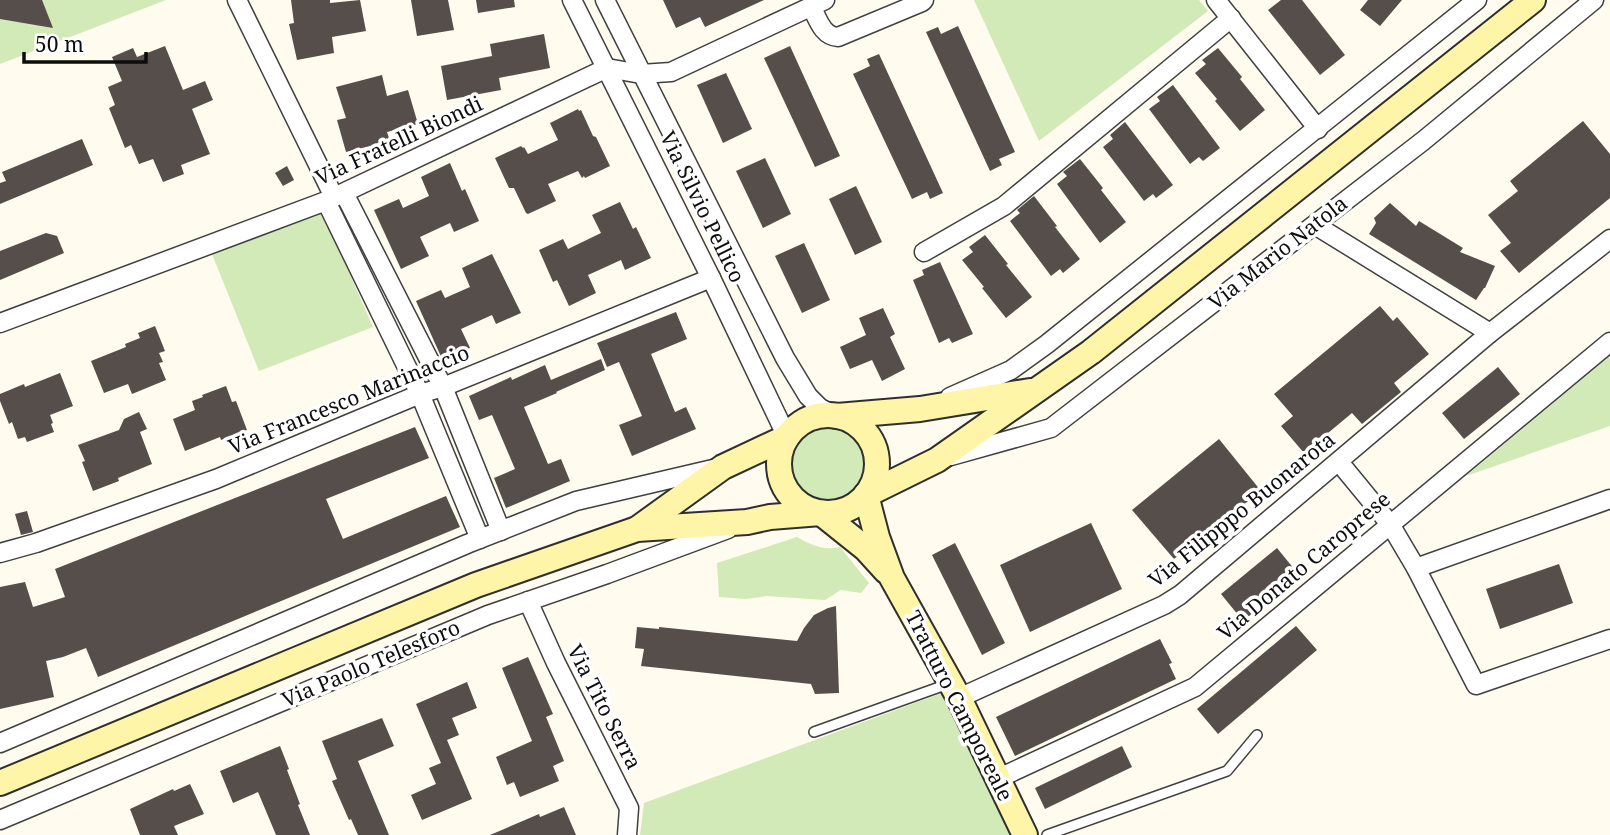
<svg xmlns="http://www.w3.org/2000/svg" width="1610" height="835" viewBox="0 0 1610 835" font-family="'Noto Serif',serif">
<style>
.green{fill:#d2eab7}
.building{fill:#564e4a}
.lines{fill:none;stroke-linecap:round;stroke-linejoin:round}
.lane-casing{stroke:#404040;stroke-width:12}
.street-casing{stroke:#404040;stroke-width:21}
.secondary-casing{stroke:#2f2f2f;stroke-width:28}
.lane{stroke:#fff;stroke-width:9}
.street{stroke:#fff;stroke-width:18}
.secondary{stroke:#fff5a9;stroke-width:24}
.labels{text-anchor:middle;stroke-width:7;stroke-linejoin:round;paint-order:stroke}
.street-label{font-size:21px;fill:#0d0d0d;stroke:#fff}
</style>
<rect width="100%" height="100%" fill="#fffbee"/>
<g class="green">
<polygon points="0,0 166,0 0,64"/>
<polygon points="974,0 1199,0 1208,11 1039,141"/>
<polygon points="321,209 373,327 259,371 212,254"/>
<polygon points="1610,356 1610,426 1466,476"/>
<circle cx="830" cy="467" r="41"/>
<path d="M797 537C811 545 824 551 840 547L869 583 861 593 841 590 825 600 767 596 746 599 719 597 717 563Z"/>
<polygon points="942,693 1017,835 640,835 644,803"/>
</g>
<g class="building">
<polygon points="0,0 42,0 53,28 0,19"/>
<polygon points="291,0 330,0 330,3 360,0 366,31 332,37 334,53 297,60 289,24 294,23"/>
<polygon points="411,0 448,0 454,30 417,36"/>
<polygon points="476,0 514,0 515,7 478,13"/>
<polygon points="663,0 764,0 705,27 700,17 676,28"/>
<polygon points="1281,0 1302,0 1345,55 1320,75 1268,10"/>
<polygon points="1368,0 1402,0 1380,26 1360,10"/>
<polygon points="958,26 1015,152 999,159 1002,165 990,171 926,32 938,27 941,34"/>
<polygon points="544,34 550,68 499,78 501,90 447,100 441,66 492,56 490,44"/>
<polygon points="165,46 183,90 205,81 213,100 192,109 210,154 181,165 184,174 163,182 153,159 139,164 131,145 125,148 109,108 115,105 108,87 122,81 112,57 133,48 137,57"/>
<polygon points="790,46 840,156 815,167 764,58"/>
<polygon points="1218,48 1242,77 1240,79 1265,110 1240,131 1215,101 1217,99 1195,73 1206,64 1202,60"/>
<polygon points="879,54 943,193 930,199 927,192 912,199 853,74 870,66 867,59"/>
<polygon points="726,73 752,129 723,143 697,85"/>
<polygon points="382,75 387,96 408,90 418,124 387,132 390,141 346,152 337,120 346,118 336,87"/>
<polygon points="1173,85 1220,148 1203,161 1199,157 1190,164 1149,109 1160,101 1157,97"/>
<polygon points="578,109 579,111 581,110 593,136 596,137 610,166 585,178 584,176 582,178 578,171 548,184 556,201 528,214 526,213 514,188 509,188 495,158 521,146 523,148 524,147 528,154 558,140 550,123"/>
<polygon points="1583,121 1610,154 1610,198 1519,273 1500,251 1511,243 1488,215 1518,191 1510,181"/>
<polygon points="1125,122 1173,185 1156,198 1153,194 1144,201 1103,147 1113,139 1110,135"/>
<polygon points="82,139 93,165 0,204 0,183 6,181 2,172"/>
<polygon points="765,158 791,214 763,228 736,171"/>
<polygon points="1080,159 1103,188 1101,190 1126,222 1100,243 1057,184 1067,176 1063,172"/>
<polygon points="450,163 462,191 465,189 479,221 454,232 450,223 420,237 429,256 401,269 374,210 399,199 403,208 429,196 421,177"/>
<polygon points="287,166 294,180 283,186 275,173"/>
<polygon points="856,186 882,242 855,255 829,199"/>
<polygon points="1034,196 1057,226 1055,227 1080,259 1063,273 1060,269 1051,276 1010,221 1020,213 1017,210"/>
<polygon points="620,202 633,229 636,227 651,258 625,270 621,260 588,275 596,293 569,306 557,280 553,282 539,250 563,239 568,249 601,233 592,215"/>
<polygon points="1390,203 1416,226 1419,221 1463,248 1460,252 1495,266 1485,288 1484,288 1476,300 1369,234 1376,223 1374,218"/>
<polygon points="46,233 57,236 64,253 0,280 0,251"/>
<polygon points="985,235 1008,264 1006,265 1032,297 1006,318 982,288 984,287 962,260 973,252 969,247"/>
<polygon points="804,243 830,300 802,313 775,256"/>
<polygon points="492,254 521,313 496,324 492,315 461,329 470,348 443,361 416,301 441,290 445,298 470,287 462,268"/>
<polygon points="940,262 973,334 952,343 949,338 939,343 913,280 924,275 922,270"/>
<polygon points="1380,306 1393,321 1397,317 1429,354 1394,383 1401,392 1362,424 1352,413 1304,453 1281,426 1293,416 1274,394"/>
<polygon points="883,308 895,334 890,337 905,369 882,381 872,360 850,369 840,347 866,335 859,318"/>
<polygon points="676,312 687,339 651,354 675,412 686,407 696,429 632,456 619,425 642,416 619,362 607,367 597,343"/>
<polygon points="155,326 165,351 159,353 163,362 159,363 166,380 132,394 128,384 104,393 91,361 126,347 125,344 140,338 138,333"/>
<polygon points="601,359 605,370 556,392 557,393 524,407 548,464 561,459 570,481 506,508 494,478 515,469 492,415 479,420 469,396 511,377 512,380 545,365 551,380"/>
<polygon points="1498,367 1520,394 1464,439 1442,413"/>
<polygon points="60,373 73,406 50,415 53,423 51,424 54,432 27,442 25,437 18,439 12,422 9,424 0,401 0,394 24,384 25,387"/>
<polygon points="226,386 232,402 236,401 247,430 221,440 220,437 185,451 173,419 195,410 192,401 203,397 202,395"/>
<polygon points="139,412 147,429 140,432 152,464 118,478 119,481 93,491 82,462 85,461 78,445 119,430 124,419"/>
<polygon points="415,427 429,458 326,499 343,539 446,496 460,527 98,677 86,648 63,657 46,661 54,697 0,709 0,587 25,582 33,607 65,597 55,569"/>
<polygon points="1219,439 1261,491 1174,559 1132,510"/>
<polygon points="27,511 33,532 21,535 15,514"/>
<polygon points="1091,523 1122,589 1030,632 1000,565"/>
<polygon points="955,543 1005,643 982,655 932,555"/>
<polygon points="1277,548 1299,575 1243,621 1221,594"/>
<polygon points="1559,564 1573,603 1500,629 1486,589"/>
<polygon points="836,606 839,693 815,694 811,684 641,666 644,649 635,648 637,627 659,629 659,627 797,641 804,628 814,615 828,608"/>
<polygon points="1296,626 1317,650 1218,734 1197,709"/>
<polygon points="1160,639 1172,663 1169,664 1176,679 1015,756 996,717"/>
<polygon points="528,657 553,714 546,717 564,761 553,766 559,781 520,797 514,782 507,785 496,757 532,741 502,668"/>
<polygon points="467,682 477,708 452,718 459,735 447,740 472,799 422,820 411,795 436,784 429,768 441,763 416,704"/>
<polygon points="382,718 394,746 358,761 389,835 358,835 351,819 349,820 335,788 332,781 337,779 322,741"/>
<polygon points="280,746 289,769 287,770 300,804 298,805 310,835 276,835 258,792 233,803 220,771"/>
<polygon points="1122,746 1132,767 1045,809 1035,788"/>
<polygon points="190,784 204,814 174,826 178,835 140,835 130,809 173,789 174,791"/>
<polygon points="564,807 576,835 490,835 539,814 540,817"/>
</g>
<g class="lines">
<defs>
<g id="lane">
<polyline points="814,732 948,684"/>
<polyline points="1047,835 1227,771 1257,735"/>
</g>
<g id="street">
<polyline points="237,0 334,197"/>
<polyline points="572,0 711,278 787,437"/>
<polyline points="605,0 785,358 808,396 820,408 836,416"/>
<polyline points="1216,0 1318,129"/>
<path d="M811 6C818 19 822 36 838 37L922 2 924 0"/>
<polyline points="344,193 443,387 501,531"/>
<polyline points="326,201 420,394 480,539"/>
<polyline points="1315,225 1490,333"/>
<polyline points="924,252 1004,206 1231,18"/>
<polyline points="0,323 326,201 607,68 641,74 671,72 825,0"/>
<polyline points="950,397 1011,370 1047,344 1477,0"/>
<polyline points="951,456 1051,428 1423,141 1594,0"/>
<polyline points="1339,462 1390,524 1416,568 1476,685 1610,639"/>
<polyline points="0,553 36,543 216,479 420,394 443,387 711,278"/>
<polyline points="1416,568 1610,499"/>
<polyline points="528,601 556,663 629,808 627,835"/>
<polyline points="959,698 1164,605 1180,595 1490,333 1610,239"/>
<polyline points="0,743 467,544 576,501 713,469"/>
<polyline points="997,779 1195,687 1610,342"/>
<polyline points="0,820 488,615 607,574 728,529"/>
</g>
<g id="secondary">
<circle cx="828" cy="464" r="49"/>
<polyline points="837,416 920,409 1030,391"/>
<polyline points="866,495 937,460 1091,352 1533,0"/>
<polyline points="866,495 877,537 892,578 959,698 1025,835"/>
<polyline points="821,513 866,549 886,571"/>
<polyline points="637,529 723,467 787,437"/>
<polyline points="0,783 476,585 637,529 747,522 770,517 821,513"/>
</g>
</defs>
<use href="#lane" class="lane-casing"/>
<use href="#street" class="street-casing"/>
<use href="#secondary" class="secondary-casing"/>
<use href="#lane" class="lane"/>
<use href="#street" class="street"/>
<use href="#secondary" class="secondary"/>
</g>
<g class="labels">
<g class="street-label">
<text transform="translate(399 141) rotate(-25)" y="7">Via Fratelli Biondi</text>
<text transform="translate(702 207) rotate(64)" y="7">Via Silvio Pellico</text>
<text transform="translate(1278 253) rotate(-38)" y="7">Via Mario Natola</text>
<text transform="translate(349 400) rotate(-22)" y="7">Via Francesco Marinaccio</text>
<text transform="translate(1242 510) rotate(-39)" y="7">Via Filipppo Buonarota</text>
<text transform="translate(1304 566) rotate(-40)" y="7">Via Donato Caroprese</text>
<text transform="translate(371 664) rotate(-23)" y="7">Via Paolo Telesforo</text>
<text transform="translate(959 706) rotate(63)" y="7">Tratturo Camporeale</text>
<text transform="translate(604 707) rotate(63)" y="7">Via Tito Serra</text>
</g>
</g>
<path d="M24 52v10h122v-10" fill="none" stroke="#0d0d0d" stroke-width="3.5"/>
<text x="35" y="52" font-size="21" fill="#0d0d0d" stroke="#ffffff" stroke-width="5" paint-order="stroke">50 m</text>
</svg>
